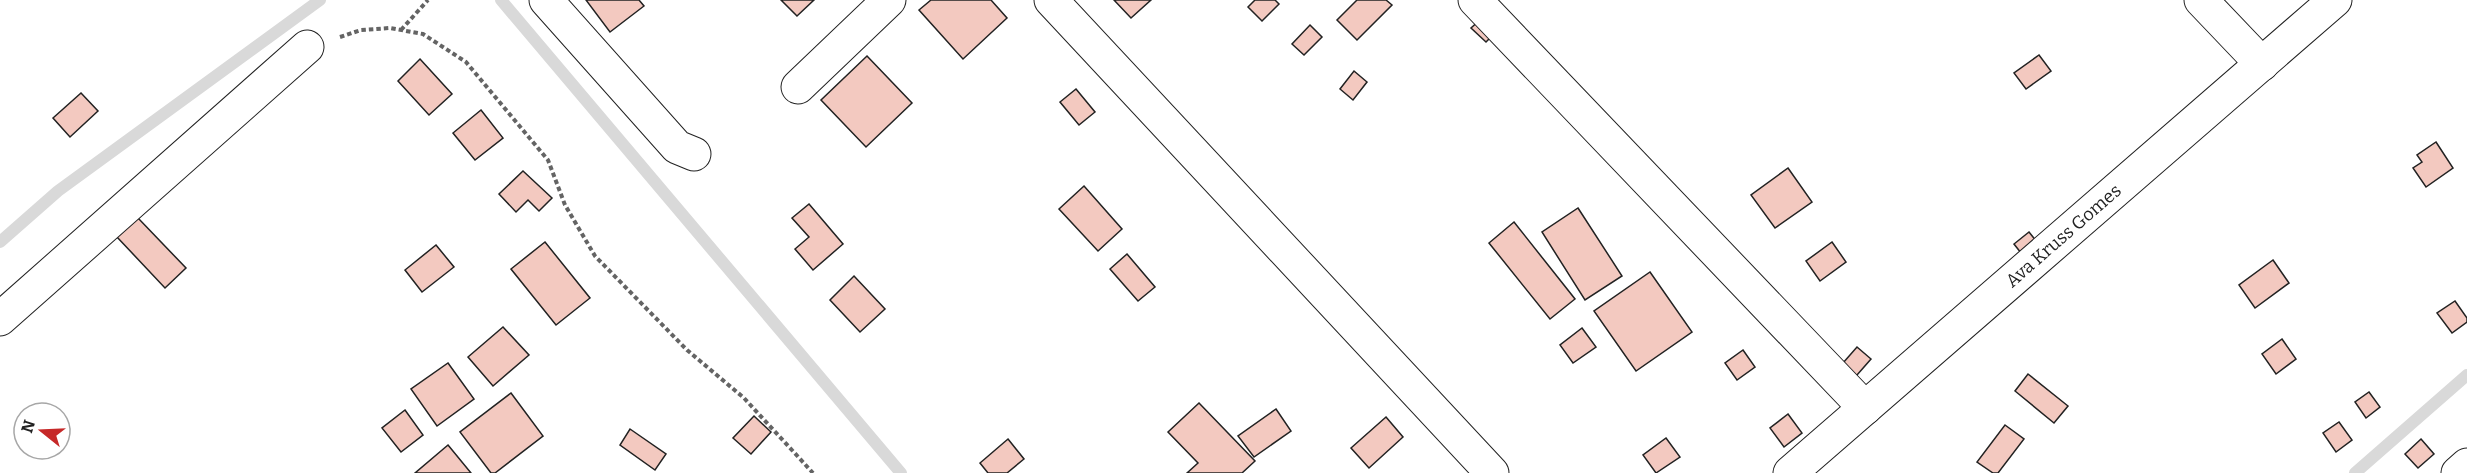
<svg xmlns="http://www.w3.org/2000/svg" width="2467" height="473" viewBox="0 0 2467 473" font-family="Bitter,serif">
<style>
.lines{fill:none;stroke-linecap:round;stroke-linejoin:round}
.stream{stroke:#d9d9d9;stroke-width:12}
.building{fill:#f3c9c0;stroke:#222;stroke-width:1.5}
.minor-casing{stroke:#222;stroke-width:35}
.path{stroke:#646464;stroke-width:4;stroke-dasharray:4.5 3;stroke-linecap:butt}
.minor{stroke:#fff;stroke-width:33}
.labels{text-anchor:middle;stroke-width:4.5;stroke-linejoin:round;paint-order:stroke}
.street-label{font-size:18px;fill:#222;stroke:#fff}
</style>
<rect width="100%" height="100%" fill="#fff"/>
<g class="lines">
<g class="stream">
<polyline points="501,0 901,473"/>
<polyline points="0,242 58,191 320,0"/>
<polyline points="2355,473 2467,375"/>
</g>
</g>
<g class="building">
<polygon points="586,0 639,0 644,6 610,32"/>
<polygon points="781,0 814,0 797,16"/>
<polygon points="931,0 991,0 1007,18 963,59 919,10"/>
<polygon points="1114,0 1151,0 1131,18"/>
<polygon points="1255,0 1275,0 1279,4 1262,21 1248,7"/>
<polygon points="1357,0 1386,0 1392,5 1357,40 1337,20"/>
<polygon points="1481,19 1496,32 1486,42 1471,28"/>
<polygon points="1310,25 1322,37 1304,55 1292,44"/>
<polygon points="2039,55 2051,71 2026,89 2014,73"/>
<polygon points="867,56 912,103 866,147 821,100"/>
<polygon points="420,59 452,94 429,115 398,81"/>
<polygon points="1354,71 1367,82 1353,100 1340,89"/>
<polygon points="1076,89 1095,112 1079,125 1060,102"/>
<polygon points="81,93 98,111 70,137 53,118"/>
<polygon points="481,110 503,138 475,160 453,133"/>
<polygon points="2436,142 2453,168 2426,187 2413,168 2422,162 2417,155"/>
<polygon points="1788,168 1812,202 1775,228 1751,195"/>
<polygon points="523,171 552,198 539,211 528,200 516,212 499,194"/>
<polygon points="1084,186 1122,229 1098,251 1059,209"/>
<polygon points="809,204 843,244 813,270 795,249 809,237 792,218"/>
<polygon points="1578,208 1622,276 1585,300 1542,232"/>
<polygon points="138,218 186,268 165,288 117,237"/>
<polygon points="1514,222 1575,299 1550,319 1489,243"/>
<polygon points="2029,232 2041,247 2025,258 2014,244"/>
<polygon points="545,242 590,298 556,325 511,269"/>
<polygon points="1832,242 1846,262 1820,281 1806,261"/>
<polygon points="436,245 454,267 422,292 405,270"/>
<polygon points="1127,254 1155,287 1138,301 1110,269"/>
<polygon points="2273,260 2289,283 2255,308 2239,285"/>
<polygon points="1650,272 1692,332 1636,371 1594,311"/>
<polygon points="854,276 885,309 860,332 830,300"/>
<polygon points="2455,301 2467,318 2467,322 2452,333 2437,313"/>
<polygon points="503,327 529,355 493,386 468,357"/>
<polygon points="1582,328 1596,347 1573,363 1560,345"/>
<polygon points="2282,339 2296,359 2276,374 2262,354"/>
<polygon points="1857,347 1871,359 1850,383 1836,371"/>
<polygon points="1743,350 1755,367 1737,380 1725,363"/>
<polygon points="448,363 474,399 437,426 411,389"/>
<polygon points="2028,374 2068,406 2054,423 2015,391"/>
<polygon points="2369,392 2380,407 2366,418 2355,402"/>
<polygon points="511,393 543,436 495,473 491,473 460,432"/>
<polygon points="1199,403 1255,461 1242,473 1187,473 1198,463 1168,432"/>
<polygon points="1276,409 1291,431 1254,457 1238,436"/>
<polygon points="405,410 423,435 401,452 382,428"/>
<polygon points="1788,414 1802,433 1784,447 1770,428"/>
<polygon points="754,416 771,432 751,454 733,438"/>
<polygon points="1386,417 1403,437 1369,468 1351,448"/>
<polygon points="2339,422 2352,440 2336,452 2323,433"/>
<polygon points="2005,425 2024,439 1998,473 1993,473 1977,462"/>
<polygon points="630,429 666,454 655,470 620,445"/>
<polygon points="1666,438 1680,457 1656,473 1643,455"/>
<polygon points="1008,439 1024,459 1007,473 988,473 980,463"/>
<polygon points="2421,439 2434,454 2418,468 2405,454"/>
<polygon points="448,445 471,473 415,473"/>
</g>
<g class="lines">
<defs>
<g id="minor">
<polyline points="546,0 677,147 694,154"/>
<polyline points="1051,0 1492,473"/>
<polyline points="1475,0 1865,408"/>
<polyline points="2201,0 2262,64"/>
<polyline points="798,87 889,0"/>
<polyline points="0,319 307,47"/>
<path id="s1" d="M1790 473 2335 0"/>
<polyline points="2458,473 2467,465"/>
</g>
</defs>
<use href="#minor" class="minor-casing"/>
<g class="path">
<polyline points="401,30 428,0"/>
<polyline points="340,37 361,30 390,28 423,34 466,62 548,160 565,205 595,256 687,350 744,398 813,473"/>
</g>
<use href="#minor" class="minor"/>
</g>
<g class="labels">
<g class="street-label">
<text dy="6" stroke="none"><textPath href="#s1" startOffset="362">Ava Kruss Gomes</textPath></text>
</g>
</g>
<g transform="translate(42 431) rotate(288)"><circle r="28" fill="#ffffff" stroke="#a7a7a7" stroke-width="1.5"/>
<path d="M0-4.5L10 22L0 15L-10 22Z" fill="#c62828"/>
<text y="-9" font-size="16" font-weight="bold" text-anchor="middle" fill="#222222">N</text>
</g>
</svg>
